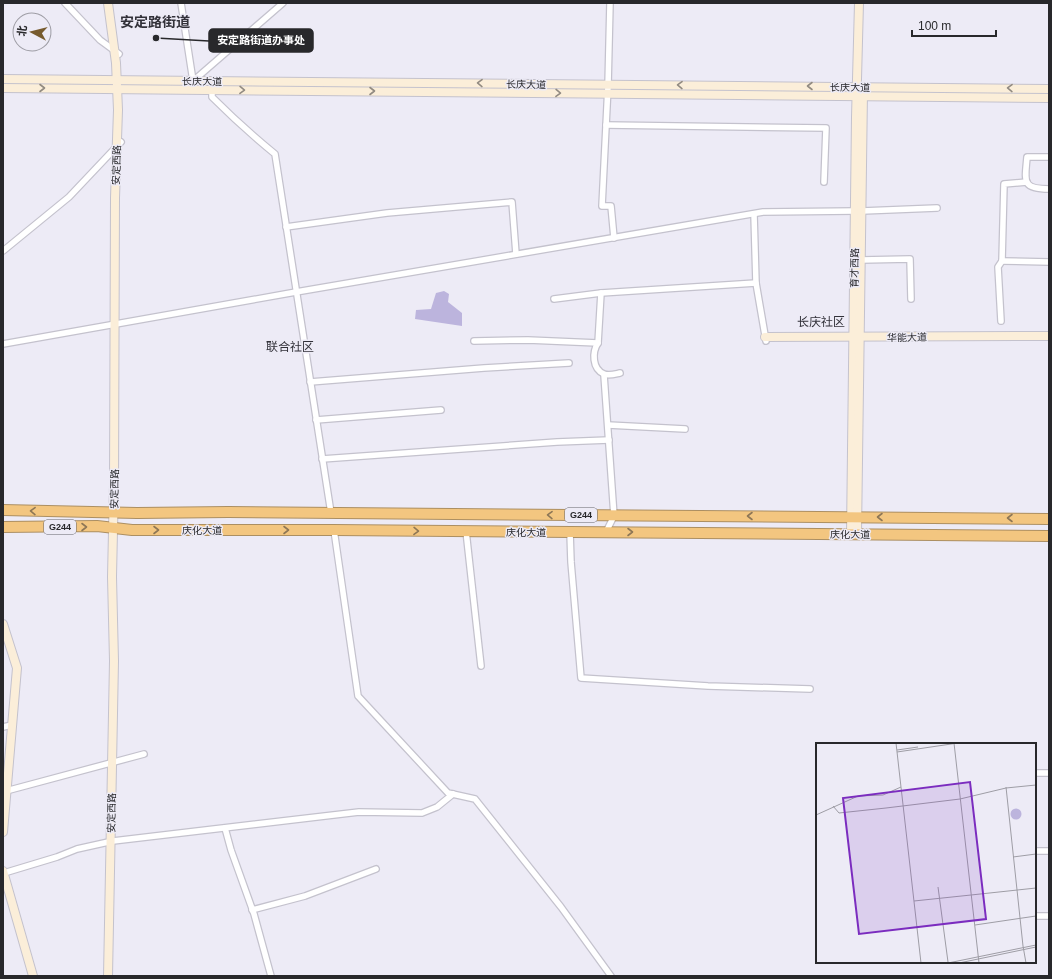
<svg xmlns="http://www.w3.org/2000/svg" width="1052" height="979" viewBox="0 0 1052 979" font-family="Helvetica,'Noto Sans SC',sans-serif">
<style>
.green{fill:#bcb4dd}
.lines{fill:none;stroke-linecap:round;stroke-linejoin:round}
.street-casing{stroke:#c4c2cd;stroke-width:8}
.secondary-casing{stroke:#c4c2cd;stroke-width:10}
.highway-casing{stroke:#ac8f62;stroke-width:12}
.street{stroke:#fff;stroke-width:5.5}
.secondary{stroke:#fbeed9;stroke-width:8}
.highway{stroke:#f3c680;stroke-width:10}
.oneway{stroke:#928b82}
.oneway2{stroke:#8e7756}
.labels{text-anchor:middle;stroke-width:3;stroke-linejoin:round;paint-order:stroke}
.shield{fill:#edebf6;stroke:#636268;stroke-width:1}
.shield-label{font-size:9px;font-weight:bold;fill:#28282b}
.street-label{font-size:10px;fill:#28282b;stroke:#edebf6}
.quarter-label{font-size:12px;fill:#323139;stroke:#edebf6}
.district-label{font-size:14px;font-weight:bold;fill:#323139;stroke:#edebf6}
.inset-road{fill:none;stroke:#9e9da5;stroke-width:1}
.view{fill:#7b2cbf;fill-opacity:0.15;stroke:#7b2cbf;stroke-width:2}
.inset-edge{fill:none;stroke:#28282b;stroke-width:2}
.leader{fill:none;stroke:#28282b;stroke-width:1.5}
.callout-dot{fill:#28282b;stroke:#edebf6;stroke-width:1.5}
.callout{fill:#28282b;stroke:#28282b;stroke-width:1.5}
.callout-label{font-size:11px;text-anchor:middle;font-weight:bold;fill:#fff}
</style>
<rect width="100%" height="100%" fill="#edebf6"/>
<polygon class="green" points="444,291 449,294 448,302 462,313 462,326 415,319 416,310 431,309 436,293"/>
<g class="lines">
<defs>
<g id="street">
<polyline points="65,3 100,40 119,54"/>
<polyline points="181,3 193,81"/>
<polyline points="610,3 608,86 602,206 611,206 614,238"/>
<polyline points="193,81 283,3"/>
<path d="M212 90V97C232 117 253 136 275 154L331 513"/>
<polyline points="606,125 826,128 824,182"/>
<path d="M1049 157H1027C1025 181 1021 189 1049 189"/>
<polyline points="862,211 937,208"/>
<polyline points="754,214 756,283 766,341"/>
<polyline points="286,227 387,213 512,202 516,254"/>
<polyline points="3,251 69,197 121,142"/>
<polyline points="861,260 910,259 911,299"/>
<polyline points="1002,261 1049,262"/>
<path d="M601 293 598 343C592 352 592 369 604 374 609 376 615 374 620 373"/>
<polyline points="554,299 601,293 756,283"/>
<polyline points="1001,321 998,267 1002,261 1004,184 1027,182"/>
<polyline points="474,341 528,340 598,343"/>
<polyline points="3,344 296,292 763,212 855,211"/>
<polyline points="604,375 614,516 606,532"/>
<polyline points="310,382 484,368 569,363"/>
<polyline points="316,420 441,410"/>
<polyline points="608,425 685,429"/>
<polyline points="322,459 557,442 609,440"/>
<polyline points="334,530 358,696 448,793 475,799 561,907 611,976"/>
<polyline points="466,531 481,666"/>
<polyline points="570,532 571,562 581,678 708,686 810,689"/>
<polyline points="3,727 12,725"/>
<polyline points="1035,773 1049,773"/>
<polyline points="6,791 144,754"/>
<polyline points="225,828 231,850 254,914 271,976"/>
<polyline points="1035,851 1049,851"/>
<polyline points="4,873 57,857 77,849 113,841 359,812 422,813 437,807 453,794"/>
<polyline points="252,910 305,896 376,869"/>
<polyline points="1035,916 1049,916"/>
</g>
<g id="secondary">
<polyline points="108,3 116,63 118,110 115,198 114,485 112,577 114,661 108,976"/>
<polyline points="3,79 1049,89"/>
<polyline points="3,88 1049,98"/>
<polyline points="765,337 1049,336"/>
<polyline points="851,534 856,117 859,3"/>
<polyline points="857,534 863,92"/>
<polyline points="3,624 17,668 3,832"/>
<polyline points="3,871 33,976"/>
</g>
<g id="highway">
<polyline points="3,510 137,513 228,512 1049,519"/>
<polyline points="3,527 97,526 132,530 334,530 1049,536"/>
</g>
</defs>
<use href="#street" class="street-casing"/>
<use href="#secondary" class="secondary-casing"/>
<use href="#highway" class="highway-casing"/>
<use href="#street" class="street"/>
<use href="#secondary" class="secondary"/>
<use href="#highway" class="highway"/>
</g>
<defs><path id="oneway-chevron" d="M-2-3.5L2.5 0L-2 3.5" fill="none" stroke-width="1.6" stroke-linecap="round" stroke-linejoin="round"/></defs>
<g class="oneway">
<use href="#oneway-chevron" transform="translate(480 83) rotate(-179)"/>
<use href="#oneway-chevron" transform="translate(680 85) rotate(-179)"/>
<use href="#oneway-chevron" transform="translate(810 86) rotate(-180)"/>
<use href="#oneway-chevron" transform="translate(42 88)"/>
<use href="#oneway-chevron" transform="translate(1010 88) rotate(-179)"/>
<use href="#oneway-chevron" transform="translate(242 90) rotate(1)"/>
<use href="#oneway-chevron" transform="translate(372 91)"/>
<use href="#oneway-chevron" transform="translate(558 93) rotate(1)"/>
</g>
<g class="oneway2">
<use href="#oneway-chevron" transform="translate(33 511) rotate(-179)"/>
<use href="#oneway-chevron" transform="translate(550 515) rotate(-179)"/>
<use href="#oneway-chevron" transform="translate(750 516) rotate(-180)"/>
<use href="#oneway-chevron" transform="translate(880 517) rotate(-180)"/>
<use href="#oneway-chevron" transform="translate(1010 518) rotate(-180)"/>
<use href="#oneway-chevron" transform="translate(84 527)"/>
<use href="#oneway-chevron" transform="translate(156 530)"/>
<use href="#oneway-chevron" transform="translate(286 530)"/>
<use href="#oneway-chevron" transform="translate(416 531) rotate(1)"/>
<use href="#oneway-chevron" transform="translate(630 532)"/>
</g>
<g class="labels">
<g class="shield">
<rect x="565" y="508" width="32" height="14" rx="3"/>
<rect x="44" y="520" width="32" height="14" rx="3"/>
</g>
<g class="shield-label">
<text x="581" y="518">G244</text>
<text x="60" y="530">G244</text>
</g>
<g class="street-label">
<text x="202" y="85">长庆大道</text>
<text transform="translate(526 84) rotate(1)" y="4">长庆大道</text>
<text x="850" y="91">长庆大道</text>
<text transform="translate(116 165) rotate(-88)" y="4">安定西路</text>
<text transform="translate(854 268) rotate(-89)" y="4">育才西路</text>
<text transform="translate(907 337) rotate(-1)" y="4">华能大道</text>
<text transform="translate(114 489) rotate(-89)" y="4">安定西路</text>
<text x="202" y="534">庆化大道</text>
<text x="526" y="536">庆化大道</text>
<text x="850" y="538">庆化大道</text>
<text transform="translate(111 813) rotate(-89)" y="4">安定西路</text>
</g>
<g class="quarter-label">
<text x="821" y="326">长庆社区</text>
<text x="290" y="351">联合社区</text>
</g>
<g class="district-label">
<text x="155" y="27">安定路街道</text>
</g>
</g>
<g transform="translate(816 743)">
<rect width="220" height="220" fill="#edebf6"/>
<path d="M194.5 71a5.5 5.5 0 1 1 11 0a5.5 5.5 0 1 1-11 0Z" fill="#bcb4dd"/>
<path class="inset-road" d="M80 0 105 220M138 0 163 220M81 7 102 4M81 9 142 0M190 44 207 203M17 63 23 70 70 65 144 56 190 45 220 42M0 72 42 53 67 52 85 44M197 114 220 111M122 144 132 219M155 152 220 145M98 158 155 152M159 182 220 173M207 203 210 220M132 220 220 202M143 220 220 204"/>
<path class="view" d="M154 39 170 176 43 191 27 55Z"/>
<rect width="220" height="220" class="inset-edge"/>
</g>
<path class="leader" d="M156 38L209 41"/>
<circle class="callout-dot" cx="156" cy="38" r="4"/>
<rect class="callout" x="209" y="29" width="104" height="23" rx="4"/>
<g class="callout-label">
<text x="261" y="44">安定路街道办事处</text>
</g>
<rect width="1052" height="979" fill="none" stroke="#28282b" stroke-width="8"/>
<g transform="translate(32 32) rotate(277)"><circle r="19" fill="#edebf6" stroke="#9e9da5"/>
<path d="M0-3L7 15L0 10L-7 15Z" fill="#775b2e"/>
<text y="-6" font-size="11" font-weight="bold" text-anchor="middle" fill="#28282b">北</text>
</g>
<path d="M912 30v6h84v-6" fill="none" stroke="#28282b" stroke-width="2"/>
<text x="918" y="30" font-size="12" fill="#28282b" stroke="#edebf6" stroke-width="3" paint-order="stroke">100 m</text>
</svg>
